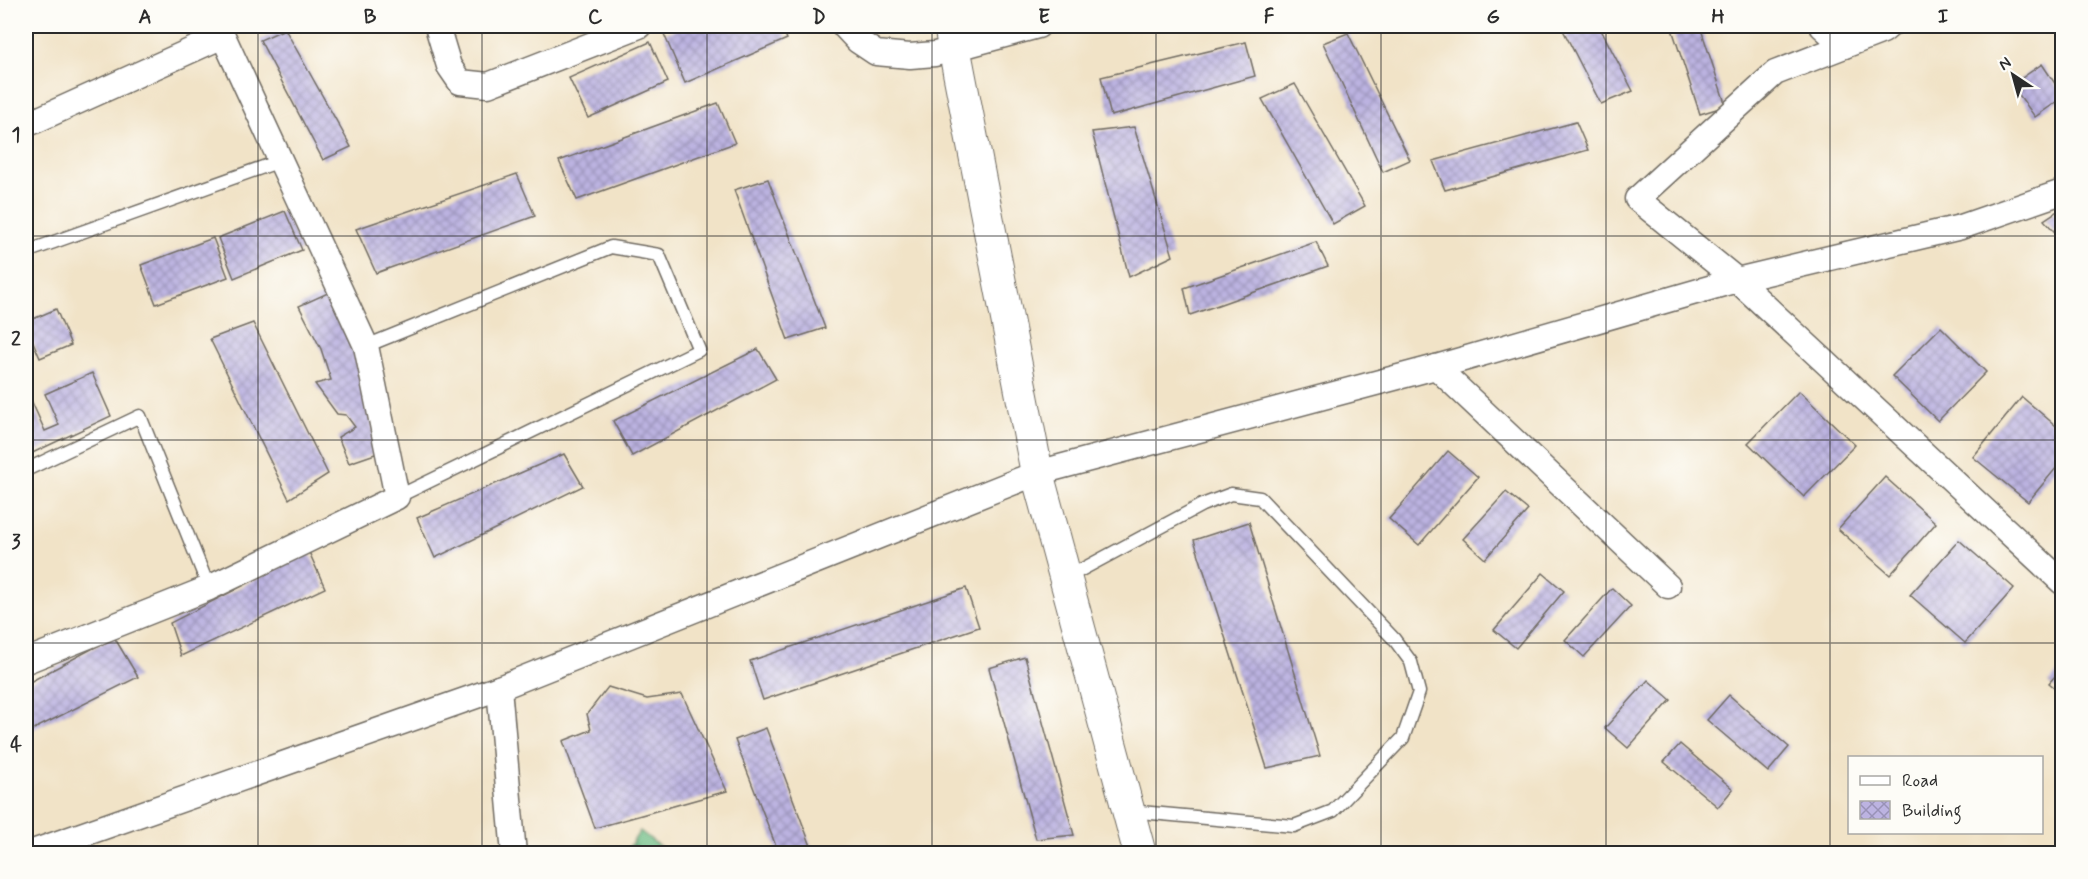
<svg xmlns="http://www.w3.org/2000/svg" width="2088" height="879" viewBox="0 0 2088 879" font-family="Mynerve,sans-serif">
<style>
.forest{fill:url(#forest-firs);stroke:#4e7458;stroke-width:1.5}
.building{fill:url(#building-cross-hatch)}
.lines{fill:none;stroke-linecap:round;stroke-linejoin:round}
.service-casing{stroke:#706b62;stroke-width:15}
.minor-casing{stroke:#706b62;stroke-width:27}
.tertiary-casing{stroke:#706b62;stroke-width:34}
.service{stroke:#fff;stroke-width:12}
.minor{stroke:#fff;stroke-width:24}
.tertiary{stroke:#fff;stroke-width:32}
.grid{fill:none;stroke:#2b2b2b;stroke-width:1.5;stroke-opacity:0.55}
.neatline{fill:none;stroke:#2b2b2b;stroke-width:2}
.grid-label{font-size:20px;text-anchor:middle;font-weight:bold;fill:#2b2b2b}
</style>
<defs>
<pattern id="forest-firs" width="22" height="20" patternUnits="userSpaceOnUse" patternTransform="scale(1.5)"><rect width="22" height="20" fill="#70be86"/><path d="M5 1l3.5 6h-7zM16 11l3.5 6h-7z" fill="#5c9b6e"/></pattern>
<pattern id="building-cross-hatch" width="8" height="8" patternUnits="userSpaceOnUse" patternTransform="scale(1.5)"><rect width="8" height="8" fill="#bcb3e1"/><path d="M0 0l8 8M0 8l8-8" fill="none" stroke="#9992b7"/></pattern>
</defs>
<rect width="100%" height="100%" fill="#fdfcf7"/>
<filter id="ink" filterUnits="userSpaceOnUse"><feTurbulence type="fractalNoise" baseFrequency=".0167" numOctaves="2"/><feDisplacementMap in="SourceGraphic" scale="12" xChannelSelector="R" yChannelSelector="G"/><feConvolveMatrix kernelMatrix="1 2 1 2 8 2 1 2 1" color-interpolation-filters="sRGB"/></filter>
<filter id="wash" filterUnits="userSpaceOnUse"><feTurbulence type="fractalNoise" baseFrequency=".008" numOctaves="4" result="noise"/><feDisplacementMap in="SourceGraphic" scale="24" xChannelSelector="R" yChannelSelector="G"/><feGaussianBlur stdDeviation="1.35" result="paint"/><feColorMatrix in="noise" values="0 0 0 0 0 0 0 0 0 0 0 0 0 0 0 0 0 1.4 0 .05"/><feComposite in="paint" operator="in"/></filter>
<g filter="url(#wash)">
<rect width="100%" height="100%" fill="#f1e3c7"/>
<polygon class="forest" points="640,831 668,853 625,853"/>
<g id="blocks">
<g class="building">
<polygon points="684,26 781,26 787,39 685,83 664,34"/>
<polygon points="1561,26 1599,26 1633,91 1601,104"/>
<polygon points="1671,26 1700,26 1726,106 1700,114"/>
<polygon points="285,29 351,147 323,160 260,40"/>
<polygon points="1348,33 1410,160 1383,172 1323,43"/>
<polygon points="650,42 668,82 588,118 569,78"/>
<polygon points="1246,42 1255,76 1111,116 1101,77"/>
<polygon points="2042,64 2062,94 2062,98 2035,117 2012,85"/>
<polygon points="1295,84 1365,206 1333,224 1262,99"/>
<polygon points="718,103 735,143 577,200 559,161"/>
<polygon points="1576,122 1588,150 1445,190 1433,161"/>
<polygon points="1134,127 1173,256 1129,277 1092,132"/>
<polygon points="517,174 535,216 376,273 356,229"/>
<polygon points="768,179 825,328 788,340 734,190"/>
<polygon points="2062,208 2062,240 2044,220"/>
<polygon points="285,211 302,250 234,278 218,238"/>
<polygon points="213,238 228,277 156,304 141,265"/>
<polygon points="1316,242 1328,266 1190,315 1184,288"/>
<polygon points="330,292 352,344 363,376 378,453 349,463 338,437 355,427 346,415 337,414 315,384 331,380 321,349 299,306"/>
<polygon points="56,309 71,345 40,358 33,342 26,345 26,322"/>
<polygon points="253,323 328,474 289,499 210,339"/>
<polygon points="1941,327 1986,372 1938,421 1892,376"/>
<polygon points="758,349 776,379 632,456 613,421"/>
<polygon points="92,373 111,416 26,456 26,403 31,400 45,431 59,425 45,394"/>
<polygon points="1799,391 1855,445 1804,497 1748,443"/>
<polygon points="2022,397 2062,431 2062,461 2028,502 1973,457"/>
<polygon points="1448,451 1478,477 1419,545 1389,519"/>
<polygon points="564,454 583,486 435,558 417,518"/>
<polygon points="1885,477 1936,523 1890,575 1838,529"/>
<polygon points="1506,492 1528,510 1485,559 1463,539"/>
<polygon points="1249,522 1320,756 1267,768 1194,540"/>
<polygon points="1959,540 2014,588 1965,643 1910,595"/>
<polygon points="309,552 325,588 181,656 170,623"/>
<polygon points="1543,573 1564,591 1516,648 1494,630"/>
<polygon points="966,588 979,627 763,700 750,661"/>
<polygon points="1612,588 1631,606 1584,657 1565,640"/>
<polygon points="114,637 138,677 26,733 26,684"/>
<polygon points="1025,657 1074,835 1036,839 989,668"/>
<polygon points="2062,668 2062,694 2049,683"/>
<polygon points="1648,680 1671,700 1628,748 1605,728"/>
<polygon points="608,687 647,699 682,694 727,791 595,828 563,741 591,730 587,714"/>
<polygon points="1729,695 1789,747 1768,772 1707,720"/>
<polygon points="766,728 814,854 779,854 735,740"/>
<polygon points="1680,744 1733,789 1718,807 1664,762"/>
</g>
</g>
</g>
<g filter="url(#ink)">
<use href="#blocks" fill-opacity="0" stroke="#706b62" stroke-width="1.5"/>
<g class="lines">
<defs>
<g id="service">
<polyline points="26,252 280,161"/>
<polyline points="366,346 611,247 659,255 699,350 397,497"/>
<polyline points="26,470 140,416 209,588"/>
<polyline points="1066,578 1202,505 1231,494 1260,498 1394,639 1411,662 1419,692 1403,738 1333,811 1294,826 1129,811"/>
</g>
<g id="minor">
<polyline points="437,26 449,66 460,82 488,85 639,26"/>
<polyline points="844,26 858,41 876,53 910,56 935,54 1038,26"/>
<polyline points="1822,26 1844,46"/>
<polyline points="1889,26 1883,31 1775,73 1637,199 1737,280 2062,582"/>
<polyline points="26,125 223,36 366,346 397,497 209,588 26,661"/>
<polyline points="1436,367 1668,586"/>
<polyline points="499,688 514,854"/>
<polyline points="27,854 499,688 1037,473 1436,367 1737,280 1961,227 2062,192"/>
</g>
<polyline id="tertiary" points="950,26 1037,473 1140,854"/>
</defs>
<use href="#service" class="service-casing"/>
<use href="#minor" class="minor-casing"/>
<use href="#tertiary" class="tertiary-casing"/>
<use href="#service" class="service"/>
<use href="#minor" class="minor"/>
<use href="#tertiary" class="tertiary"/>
</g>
</g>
<path class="grid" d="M258 26V854M482 26V854M707 26V854M932 26V854M1156 26V854M1381 26V854M1606 26V854M1830 26V854M26 236H2062M26 440H2062M26 643H2062"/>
<rect width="2088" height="879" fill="none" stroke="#fdfcf7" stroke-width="66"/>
<rect x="1848" y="756" width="195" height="78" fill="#fdfcf7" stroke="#a9a8a5" stroke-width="1.5"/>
<rect x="1860" y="776" width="30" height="9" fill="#ffffff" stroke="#a9a8a5" stroke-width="1.5"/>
<text x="1902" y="786" font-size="18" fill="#2b2b2b">Road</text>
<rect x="1860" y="801" width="30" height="18" fill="url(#building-cross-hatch)" stroke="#a9a8a5" stroke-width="1.5"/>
<text x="1902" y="816" font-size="18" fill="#2b2b2b">Building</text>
<g transform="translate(2013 75) rotate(324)" stroke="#fdfcf7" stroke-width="4.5" paint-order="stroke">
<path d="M0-4.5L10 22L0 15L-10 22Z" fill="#2b2b2b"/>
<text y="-9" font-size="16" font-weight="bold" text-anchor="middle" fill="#2b2b2b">N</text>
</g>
<rect x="33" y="33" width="2022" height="813" class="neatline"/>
<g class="grid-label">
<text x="145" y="23">A</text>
<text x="370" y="23">B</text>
<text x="595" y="23">C</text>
<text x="819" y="23">D</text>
<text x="1044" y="23">E</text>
<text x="1269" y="23">F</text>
<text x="1493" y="23">G</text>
<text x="1718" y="23">H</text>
<text x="1943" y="23">I</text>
<text x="16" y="141">1</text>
<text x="16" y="345">2</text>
<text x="16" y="548">3</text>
<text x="16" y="751">4</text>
</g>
</svg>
